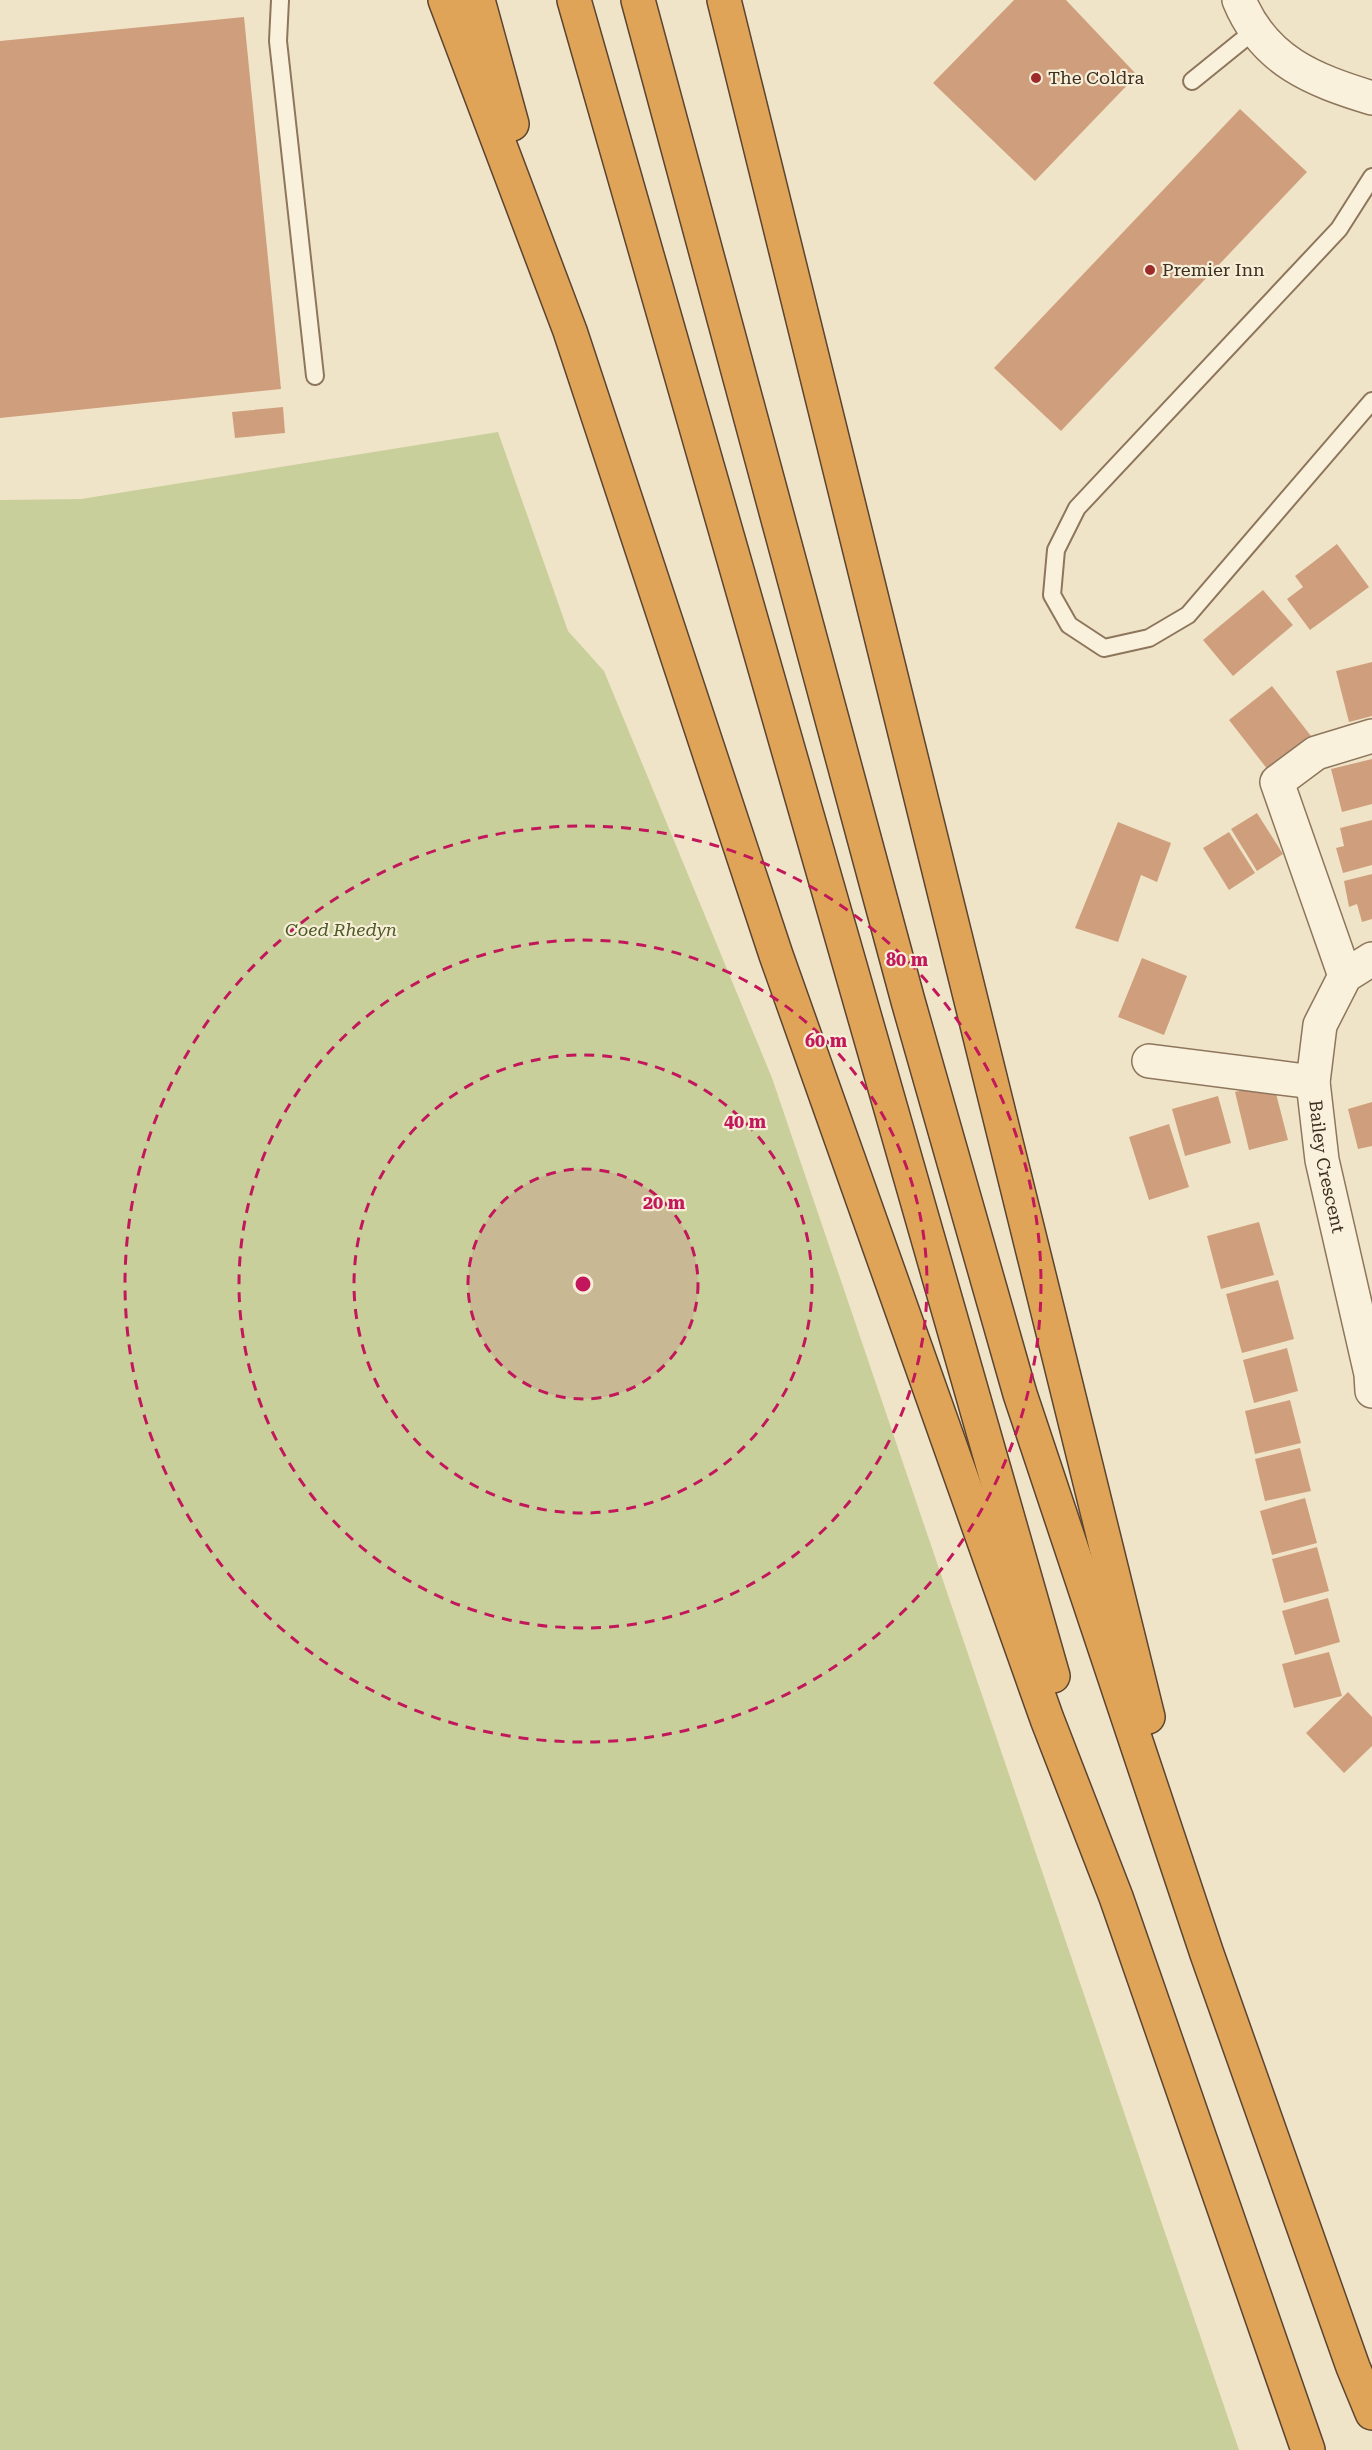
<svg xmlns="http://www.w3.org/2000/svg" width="1372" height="2450" viewBox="0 0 1372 2450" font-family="'Roboto Serif',serif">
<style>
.green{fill:#c9cf9b}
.building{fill:#cf9f7d}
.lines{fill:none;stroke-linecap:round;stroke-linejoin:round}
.service-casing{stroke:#8d765c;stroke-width:20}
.minor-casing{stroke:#8d765c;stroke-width:36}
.motorway-casing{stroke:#5b4430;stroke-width:36}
.service{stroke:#faf1dc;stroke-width:16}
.minor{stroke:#faf1dc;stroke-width:33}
.motorway{stroke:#e0a458;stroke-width:33}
.ring{fill:none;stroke:#c2185b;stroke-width:3;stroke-dasharray:10 8}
.poi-dot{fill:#9e2a2b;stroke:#f7eed8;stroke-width:2}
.labels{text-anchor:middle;stroke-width:4.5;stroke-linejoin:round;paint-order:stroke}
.poi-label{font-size:18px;fill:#3d2e20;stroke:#f7eed8;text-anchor:start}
.park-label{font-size:18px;font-style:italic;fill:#4d5a26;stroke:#f7eed8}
.street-label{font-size:18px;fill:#3d2e20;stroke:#f7eed8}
.centre{fill:#c2185b;stroke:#f7eed8;stroke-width:3}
.ring-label{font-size:18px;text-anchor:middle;font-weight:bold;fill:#c2185b;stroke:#f7eed8;stroke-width:4.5;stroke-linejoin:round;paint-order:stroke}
</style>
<rect width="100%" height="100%" fill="#f0e4c8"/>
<polygon class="green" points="498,432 568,631 604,671 772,1078 1239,2450 0,2450 0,500 81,499"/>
<g class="building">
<polygon points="1014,0 1066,0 1137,75 1035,181 933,83"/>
<polygon points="244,17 281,389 0,418 0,41"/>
<polygon points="1240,109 1307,172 1061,431 994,368"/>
<polygon points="283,407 285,433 235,438 232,412"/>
<polygon points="1337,544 1369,587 1310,630 1287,599 1303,587 1295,576"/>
<polygon points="1263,590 1293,625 1233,676 1203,640"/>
<polygon points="1372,662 1372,716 1349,722 1336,671"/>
<polygon points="1272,686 1311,736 1268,770 1229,720"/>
<polygon points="1372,759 1372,804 1342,812 1331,769"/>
<polygon points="1257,813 1283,854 1257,871 1231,829"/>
<polygon points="1372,820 1372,865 1343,873 1336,848 1344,846 1340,828"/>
<polygon points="1118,822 1171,843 1157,882 1141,875 1118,942 1075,928"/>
<polygon points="1229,832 1255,873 1229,890 1203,848"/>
<polygon points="1372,874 1372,919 1362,922 1357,904 1349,907 1344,881"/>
<polygon points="1142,958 1187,976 1164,1035 1118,1017"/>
<polygon points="1273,1082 1288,1140 1249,1150 1235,1092"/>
<polygon points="1218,1096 1231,1143 1185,1156 1172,1109"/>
<polygon points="1372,1102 1372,1146 1358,1149 1348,1109"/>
<polygon points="1169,1124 1189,1187 1149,1200 1129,1137"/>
<polygon points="1259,1222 1274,1275 1221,1289 1207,1236"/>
<polygon points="1278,1280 1294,1339 1242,1353 1226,1294"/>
<polygon points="1287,1348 1298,1391 1254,1403 1243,1360"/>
<polygon points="1290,1400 1301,1443 1255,1454 1245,1411"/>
<polygon points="1300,1448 1311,1491 1265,1501 1255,1459"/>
<polygon points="1305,1498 1317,1543 1272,1555 1260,1511"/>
<polygon points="1317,1547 1329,1591 1284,1603 1272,1559"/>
<polygon points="1328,1598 1340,1642 1295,1655 1282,1611"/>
<polygon points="1329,1652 1342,1696 1294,1708 1282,1664"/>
<polygon points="1348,1692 1372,1717 1372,1746 1344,1773 1306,1733"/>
</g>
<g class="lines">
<defs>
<g id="service">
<polyline points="280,0 278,41 315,376"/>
<polyline points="1192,81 1255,30"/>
<polyline points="1372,177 1339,229 1077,508 1056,550 1052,595 1069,625 1104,648 1149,638 1188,615 1372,401"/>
</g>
<g id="minor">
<path d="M1239 0C1264 61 1313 80 1372 98"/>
<path id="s1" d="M1372 959 1345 976 1320 1025 1313 1082 1322 1160 1371 1374 1372 1391"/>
<polyline points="1345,976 1277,782 1316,753 1372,736"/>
<polyline points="1149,1061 1313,1082"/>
</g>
<g id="motorway">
<polyline points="445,0 570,331 776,955 1047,1719 1116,1897 1308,2450"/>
<polyline points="478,0 512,124"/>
<polyline points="574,0 1053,1676"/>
<polyline points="638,0 908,1001 1020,1394 1207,1954 1353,2367 1372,2413"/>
<polyline points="724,0 1148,1717"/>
</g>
</defs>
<use href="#service" class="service-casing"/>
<use href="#minor" class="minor-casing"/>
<use href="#motorway" class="motorway-casing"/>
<use href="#service" class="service"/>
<use href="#minor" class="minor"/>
<use href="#motorway" class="motorway"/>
</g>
<circle cx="583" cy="1284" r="115" fill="#c2185b" fill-opacity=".12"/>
<g class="ring">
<circle cx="583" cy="1284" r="115"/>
<circle cx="583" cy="1284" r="229"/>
<circle cx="583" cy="1284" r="344"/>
<circle cx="583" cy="1284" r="458"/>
</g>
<g class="poi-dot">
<circle cx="1036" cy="78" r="6"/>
<circle cx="1150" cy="270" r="6"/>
</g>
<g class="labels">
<g class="poi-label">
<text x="1048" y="84">The Coldra</text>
<text x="1162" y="276">Premier Inn</text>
</g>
<g class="park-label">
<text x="341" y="936">Coed Rhedyn</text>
</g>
<g class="street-label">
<text dy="6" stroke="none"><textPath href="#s1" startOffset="230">Bailey Crescent</textPath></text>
</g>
</g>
<circle cx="583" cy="1284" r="9" class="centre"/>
<g class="ring-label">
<text x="907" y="966">80 m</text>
<text x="826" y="1047">60 m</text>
<text x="745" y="1128">40 m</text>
<text x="664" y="1209">20 m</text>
</g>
</svg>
